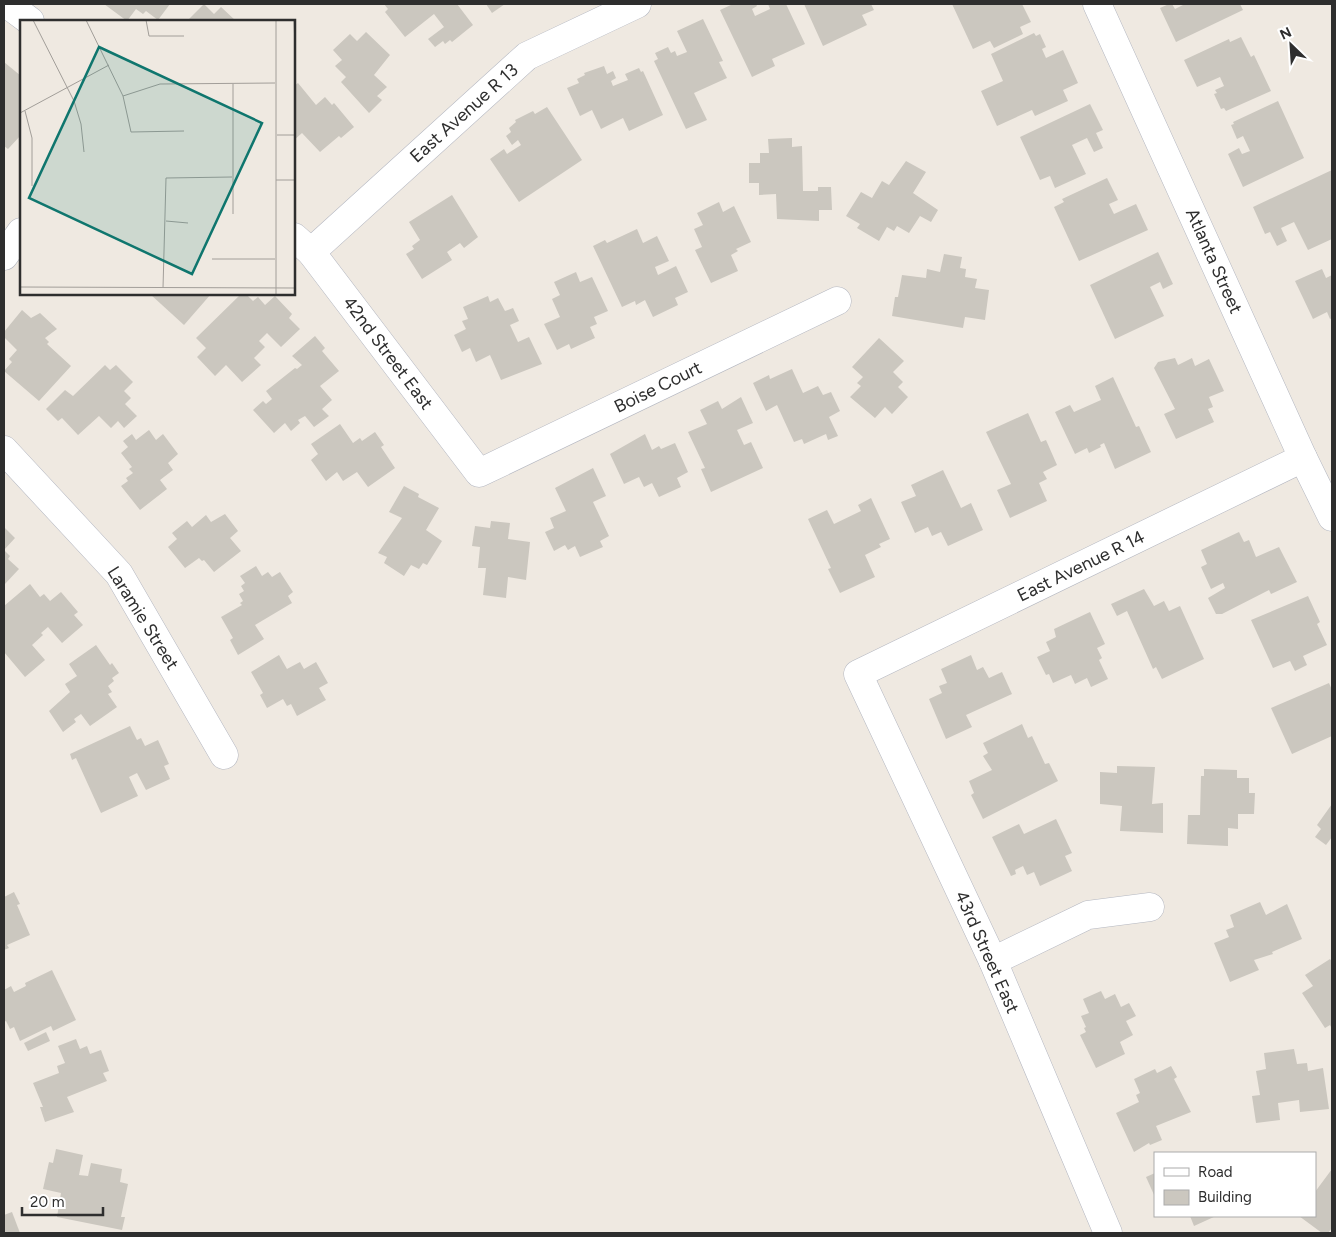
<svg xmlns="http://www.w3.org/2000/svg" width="1336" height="1237" viewBox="0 0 1336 1237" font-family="Figtree,sans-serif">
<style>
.building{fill:#cbc7bf}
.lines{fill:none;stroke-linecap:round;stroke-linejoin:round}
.minor-casing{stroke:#b4b7c1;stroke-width:29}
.minor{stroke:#fff;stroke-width:28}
.labels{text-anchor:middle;stroke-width:5;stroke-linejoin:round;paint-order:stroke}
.street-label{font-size:18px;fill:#2e2e2e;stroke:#fff}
.inset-road{fill:none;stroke:#a29e99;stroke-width:1}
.view{fill:#0f766e;fill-opacity:0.15;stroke:#0f766e;stroke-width:2.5}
.inset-edge{fill:none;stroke:#2e2e2e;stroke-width:2.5}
</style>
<rect width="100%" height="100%" fill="#efe9e1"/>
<g class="building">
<polygon points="104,4 170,4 158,20 146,11 143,14 136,9 127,21"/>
<polygon points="204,4 214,14 221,7 236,21 187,21"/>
<polygon points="384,4 457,4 473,25 452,42 450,40 445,44 443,41 435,47 428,39 444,27 434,14 405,37 385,12 388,9"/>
<polygon points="486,4 505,4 492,13"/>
<polygon points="733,4 756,4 757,6 752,9 755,16 770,9 768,4 786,4 805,44 772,59 775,66 752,77 720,10"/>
<polygon points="804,4 871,4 874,10 862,15 867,25 823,46"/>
<polygon points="952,4 1022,4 1031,22 1020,27 1023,34 994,48 990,41 973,49"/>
<polygon points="1169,4 1172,4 1175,9 1183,5 1182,4 1240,4 1243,10 1176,42 1160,8"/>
<polygon points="703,19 723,61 719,62 727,78 694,93 707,120 686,129 654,61 658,59 655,53 668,47 671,53 675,51 677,56 687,52 677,31"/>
<polygon points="366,32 390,55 374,75 387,87 377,96 382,100 369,113 341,82 346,77 335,66 342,60 333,50 350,34 357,41"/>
<polygon points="1034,33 1036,36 1040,34 1046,47 1042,49 1046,58 1063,50 1078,83 1063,90 1068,101 1035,116 1032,110 997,126 981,91 1003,81 991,54"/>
<polygon points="1241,37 1251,57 1254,55 1271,91 1226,111 1224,108 1221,109 1214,94 1217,93 1215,90 1224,86 1220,77 1197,87 1184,60 1229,39 1230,42"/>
<polygon points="4,62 21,76 21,135 8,149 4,146"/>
<polygon points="604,66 607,74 613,71 616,78 611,81 613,86 628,80 625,74 639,68 641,72 643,71 663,115 629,131 623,118 601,129 592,110 580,116 567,88 579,83 577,79 585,75 584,73"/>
<polygon points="298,83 316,105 325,97 332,105 334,103 354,127 341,138 339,136 320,152 302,133 294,140 294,86"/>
<polygon points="1278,101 1304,158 1243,187 1228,154 1239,148 1242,154 1250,151 1243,136 1237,139 1231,125 1234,124 1233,122"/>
<polygon points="1090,104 1103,130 1096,133 1103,148 1094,152 1087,138 1072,145 1086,174 1055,188 1050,176 1040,180 1020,137"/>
<polygon points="547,107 582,160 519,202 490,159 504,149 507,154 521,145 518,140 512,145 506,136 511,132 509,128 516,122 515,120 533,111 535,114"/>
<polygon points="792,138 792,147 802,146 803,191 818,191 818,187 831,187 832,210 819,210 819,221 777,219 776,194 759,195 759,183 749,183 749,163 760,163 760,153 769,153 768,139"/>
<polygon points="906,161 926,172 913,193 938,210 931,222 920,216 909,233 897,226 894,231 887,227 879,241 857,228 860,224 846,216 861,192 872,198 882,181 889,185"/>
<polygon points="1332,170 1332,239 1308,250 1294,222 1281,228 1287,241 1277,246 1270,232 1265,234 1253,207"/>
<polygon points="1107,178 1118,200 1109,204 1114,214 1136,204 1148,230 1079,261 1054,207 1064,202 1062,199"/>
<polygon points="452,195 478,237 464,248 460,243 447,252 452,260 422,279 406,254 414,249 412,246 420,240 409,222"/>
<polygon points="719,202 723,212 734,206 751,242 736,249 738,251 731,255 738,271 711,283 695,250 702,247 694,229 703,225 697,213"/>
<polygon points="637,229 643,243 657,236 669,261 655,267 658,275 676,266 688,292 675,298 678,305 653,317 645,300 636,305 635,301 622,307 593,246 605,240 607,243"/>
<polygon points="1158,252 1173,284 1163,289 1160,282 1150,287 1164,316 1115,339 1090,285"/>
<polygon points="944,254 962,257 960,268 966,269 965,277 977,279 975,288 989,290 985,320 965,317 963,328 892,316 895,297 898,297 902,275 926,278 927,269 940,272"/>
<polygon points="1322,269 1326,278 1332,275 1332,318 1330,319 1327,312 1313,319 1295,281"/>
<polygon points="576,272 580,282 592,277 608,311 594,317 597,324 590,327 595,338 571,349 569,344 557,350 544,324 560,317 552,299 560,295 554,282"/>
<polygon points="150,294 211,294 184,325"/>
<polygon points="241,294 246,294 253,301 258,297 265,305 275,296 292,314 289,318 300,329 281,347 267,333 259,341 265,347 254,358 261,365 242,382 226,365 215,376 197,357 206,348 196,338"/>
<polygon points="488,296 490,302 498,298 505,311 513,308 519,321 510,325 518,342 529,337 542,364 501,380 490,355 476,362 470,348 462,352 454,335 466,329 462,321 468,319 463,307"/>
<polygon points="22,310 31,318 40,313 57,329 45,338 49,342 47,344 71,366 39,401 4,371 12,362 9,359 17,350 4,337 4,332"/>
<polygon points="315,336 325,348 322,351 339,371 320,386 332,400 322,409 329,416 314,427 305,416 298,420 300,423 291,431 285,423 274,433 253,410 263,401 266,404 272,399 266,391 295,368 297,369 302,365 292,356"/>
<polygon points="879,338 904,361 893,372 903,382 898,387 908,397 892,414 885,407 875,418 850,397 861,386 857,383 863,377 852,367"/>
<polygon points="1175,358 1178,365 1192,358 1195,366 1209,359 1224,391 1209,397 1213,407 1208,409 1214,422 1176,439 1164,414 1175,409 1154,368 1158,362"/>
<polygon points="105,365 110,370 116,365 133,382 124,391 131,398 125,404 137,416 124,428 118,421 111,428 99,416 78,435 62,418 58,421 46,409 65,390 73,396"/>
<polygon points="792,369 803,393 818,386 823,395 831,392 840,411 829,417 838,436 828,440 826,434 804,444 802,439 794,442 777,405 766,411 753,383 769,375 770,379"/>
<polygon points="1113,377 1136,427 1139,426 1151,452 1115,469 1104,443 1100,445 1101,447 1089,453 1087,448 1075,454 1055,412 1070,405 1074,412 1101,400 1095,386"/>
<polygon points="741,397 753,423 737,430 744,445 751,442 763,468 711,492 701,469 705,468 688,432 707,424 700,410 718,401 722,409"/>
<polygon points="1028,413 1041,442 1046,440 1057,465 1043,472 1047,479 1039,483 1047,501 1010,518 997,490 1011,484 986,432"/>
<polygon points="340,424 353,443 360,438 362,441 375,432 384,445 381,447 395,468 368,487 357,472 343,481 337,472 326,481 311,460 318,454 311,444"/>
<polygon points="149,430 156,440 163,434 178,454 168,463 173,470 160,480 167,489 140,510 121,486 128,481 126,478 133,473 129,469 132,467 121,453 128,447 123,441 132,434 136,440"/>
<polygon points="645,434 652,450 659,446 661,449 675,443 688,472 677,478 681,487 659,497 652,483 644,487 639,477 624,484 610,454"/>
<polygon points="593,468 606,496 593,502 609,536 600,541 603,547 580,557 575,546 568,550 565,545 554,551 545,532 554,528 550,518 566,511 555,488"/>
<polygon points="943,470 961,508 971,503 983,530 948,546 941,532 932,536 928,527 915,533 901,502 916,496 911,485"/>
<polygon points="404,486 419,494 418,497 439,508 426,530 442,541 427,565 423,563 419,569 411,565 404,576 384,563 387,557 378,553 402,518 389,512"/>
<polygon points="871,498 890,539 879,544 881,547 865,555 875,577 840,593 828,569 831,568 808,519 827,510 834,524 861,511 858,505"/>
<polygon points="225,514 238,531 230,538 241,551 214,572 204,560 202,561 199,558 185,568 168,547 177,539 172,533 187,521 192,527 206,515 211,522"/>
<polygon points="491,521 510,523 508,539 530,542 526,580 508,577 506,598 483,595 486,568 478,568 480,547 472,546 475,526 490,528"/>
<polygon points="4,527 15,538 4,550 10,556 8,559 19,569 4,585"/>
<polygon points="1239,532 1244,542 1249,540 1256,557 1279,547 1297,582 1271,594 1269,590 1222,614 1216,614 1208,598 1225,588 1223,583 1211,589 1201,567 1207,564 1201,550"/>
<polygon points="256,566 262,576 268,572 272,577 280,572 293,592 288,596 292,603 255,625 264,639 238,655 230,640 233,638 221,617 242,605 240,603 243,601 239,594 244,591 241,586 245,583 240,576"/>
<polygon points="30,584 40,597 44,594 50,601 61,592 78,612 74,615 83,625 62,643 48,627 41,633 43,635 32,645 45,660 25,677 4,652 4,606"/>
<polygon points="1144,589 1154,606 1164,601 1169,611 1180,606 1204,659 1162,679 1156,667 1153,669 1127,611 1117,616 1111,604"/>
<polygon points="1308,596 1320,622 1317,624 1327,645 1303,656 1307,665 1295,671 1290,661 1273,668 1251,620"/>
<polygon points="1090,612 1105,644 1097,648 1102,658 1099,660 1108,679 1091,687 1087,678 1075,684 1071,675 1053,683 1049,674 1046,675 1037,657 1050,651 1046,642 1056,637 1054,629"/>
<polygon points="96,645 110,665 112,663 119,673 112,678 114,681 108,686 112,692 108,694 117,707 90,726 81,714 74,719 76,722 63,732 49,711 70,692 65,684 77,676 69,664"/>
<polygon points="279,655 287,669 300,662 304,669 316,662 328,683 319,688 326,700 297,716 291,704 287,706 283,699 267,708 260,695 263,693 251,672"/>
<polygon points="971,655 977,670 983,667 989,678 1002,672 1012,694 966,715 972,727 946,739 929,699 942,693 939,686 947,683 941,669"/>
<polygon points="1329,683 1332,690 1332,736 1292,754 1271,708"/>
<polygon points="1022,724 1028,738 1032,736 1045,764 1049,763 1058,781 983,819 971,795 974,793 969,781 992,770 983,756 988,753 983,743"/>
<polygon points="130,726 137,740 141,738 145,746 158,740 169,764 164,766 170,779 146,790 137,773 129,777 138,796 101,813 76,758 72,760 70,754"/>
<polygon points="1117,766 1155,767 1152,804 1163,803 1163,833 1120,831 1122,806 1100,804 1100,772 1117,773"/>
<polygon points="1204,769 1237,770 1237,778 1249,778 1249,793 1255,793 1254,814 1238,814 1238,829 1228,828 1228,846 1187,844 1188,815 1200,815 1201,776 1204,776"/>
<polygon points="1332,804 1332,837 1326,845 1315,837 1321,829 1317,825"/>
<polygon points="1056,819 1072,853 1065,856 1072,871 1040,886 1034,872 1027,875 1023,866 1015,870 1016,874 1011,876 992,837 1019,824 1024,834"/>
<polygon points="14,892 20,904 17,905 30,935 7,945 9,948 4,950 4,897"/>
<polygon points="1260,902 1266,915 1287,904 1302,939 1272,952 1273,954 1254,960 1259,970 1230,982 1214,943 1229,937 1226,930 1234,927 1230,915"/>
<polygon points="1330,959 1332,962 1332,1029 1330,1025 1325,1028 1302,993 1313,986 1305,975"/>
<polygon points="52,970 76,1020 53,1031 51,1026 20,1041 14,1027 10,1029 6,1021 4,1022 4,990 11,986 14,992 26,986 25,983"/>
<polygon points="1101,991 1105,999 1115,994 1121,1007 1129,1003 1136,1016 1126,1021 1133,1035 1120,1042 1125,1054 1096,1068 1080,1035 1086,1032 1084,1028 1086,1027 1081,1016 1089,1013 1083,999"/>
<polygon points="46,1032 50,1041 28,1051 24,1043"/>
<polygon points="76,1039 80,1049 87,1046 90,1054 101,1050 109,1071 103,1073 107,1081 67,1097 74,1112 45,1122 40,1107 43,1107 33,1083 59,1073 57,1066 65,1063 58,1046"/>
<polygon points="1294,1049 1297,1064 1307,1063 1308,1071 1323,1068 1329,1109 1300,1112 1299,1100 1278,1103 1280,1120 1256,1123 1252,1096 1260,1095 1256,1071 1266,1069 1264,1053"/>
<polygon points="1171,1066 1177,1077 1174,1079 1191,1112 1156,1126 1162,1140 1150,1145 1149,1143 1134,1152 1116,1113 1139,1102 1136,1095 1140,1093 1134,1079 1155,1069 1157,1073"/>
<polygon points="56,1149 83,1155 79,1175 88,1176 91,1163 122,1169 120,1182 128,1184 121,1217 125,1217 122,1230 57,1217 61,1193 43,1189 49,1162 53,1163"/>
<polygon points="1332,1169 1332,1228 1328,1233 1322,1233 1299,1216 1315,1216 1315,1192"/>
<polygon points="1155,1173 1155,1197 1146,1177"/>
<polygon points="12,1212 20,1233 4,1233 4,1215"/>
<polygon points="1190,1216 1216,1216 1194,1226"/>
</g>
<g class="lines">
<defs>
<g id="minor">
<polyline points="7,4 30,21"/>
<polyline points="1097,4 1303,458 1332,517"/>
<polyline points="294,237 311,252 479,473 837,301"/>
<polyline points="311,252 527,56 637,4"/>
<polyline points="4,256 21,232"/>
<polyline points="4,450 119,574 224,755"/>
<polyline points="993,961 1088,915 1150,907"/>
<polyline points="1108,1233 993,961 858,674 1303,458"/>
</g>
</defs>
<use href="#minor" class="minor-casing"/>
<use href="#minor" class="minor"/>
</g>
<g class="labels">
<g class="street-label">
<text transform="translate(464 113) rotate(-42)" y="6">East Avenue R 13</text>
<text transform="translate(1214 261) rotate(66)" y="6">Atlanta Street</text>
<text transform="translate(388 353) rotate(53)" y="6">42nd Street East</text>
<text transform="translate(658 387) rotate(-26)" y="6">Boise Court</text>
<text transform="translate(1081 566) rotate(-26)" y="6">East Avenue R 14</text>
<text transform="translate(143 618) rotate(58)" y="6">Laramie Street</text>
<text transform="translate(987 952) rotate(66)" y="6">43rd Street East</text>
</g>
</g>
<g transform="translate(20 20)">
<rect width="275" height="275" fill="#efe9e1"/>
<path class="inset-road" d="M13 0 54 81 61 104 64 132M66 0 103 76 111 112 164 111M126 0 129 16H164M274 0 275 27M103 76 140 64 255 63M5 91 12 118V166M0 93 89 45M257 115H275M256 160H275M213 194V64M146 201 168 203M192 239H255M0 267 275 268M143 268 146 158 212 157M256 275V0"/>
<path class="view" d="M79 27 242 103 172 254 9 178Z"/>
<rect width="275" height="275" class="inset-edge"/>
</g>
<rect width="1336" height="1237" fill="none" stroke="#2e2e2e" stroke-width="10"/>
<rect x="1154" y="1152" width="162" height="65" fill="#ffffff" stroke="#ababab"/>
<rect x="1164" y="1168" width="25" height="8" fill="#ffffff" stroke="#ababab"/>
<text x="1198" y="1177" font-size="15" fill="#2e2e2e">Road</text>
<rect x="1164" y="1190" width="25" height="15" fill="#cbc7bf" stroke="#ababab"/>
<text x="1198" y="1202" font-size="15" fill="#2e2e2e">Building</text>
<g transform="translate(1291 45) rotate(335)" stroke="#ffffff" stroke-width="4" paint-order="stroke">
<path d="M0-4L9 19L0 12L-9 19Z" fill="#2e2e2e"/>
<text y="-8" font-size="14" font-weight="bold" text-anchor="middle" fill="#2e2e2e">N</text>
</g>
<path d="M22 1207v8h81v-8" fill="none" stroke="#2e2e2e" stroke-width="2.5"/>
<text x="30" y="1207" font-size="15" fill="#2e2e2e" stroke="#ffffff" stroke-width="4" paint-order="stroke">20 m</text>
</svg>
